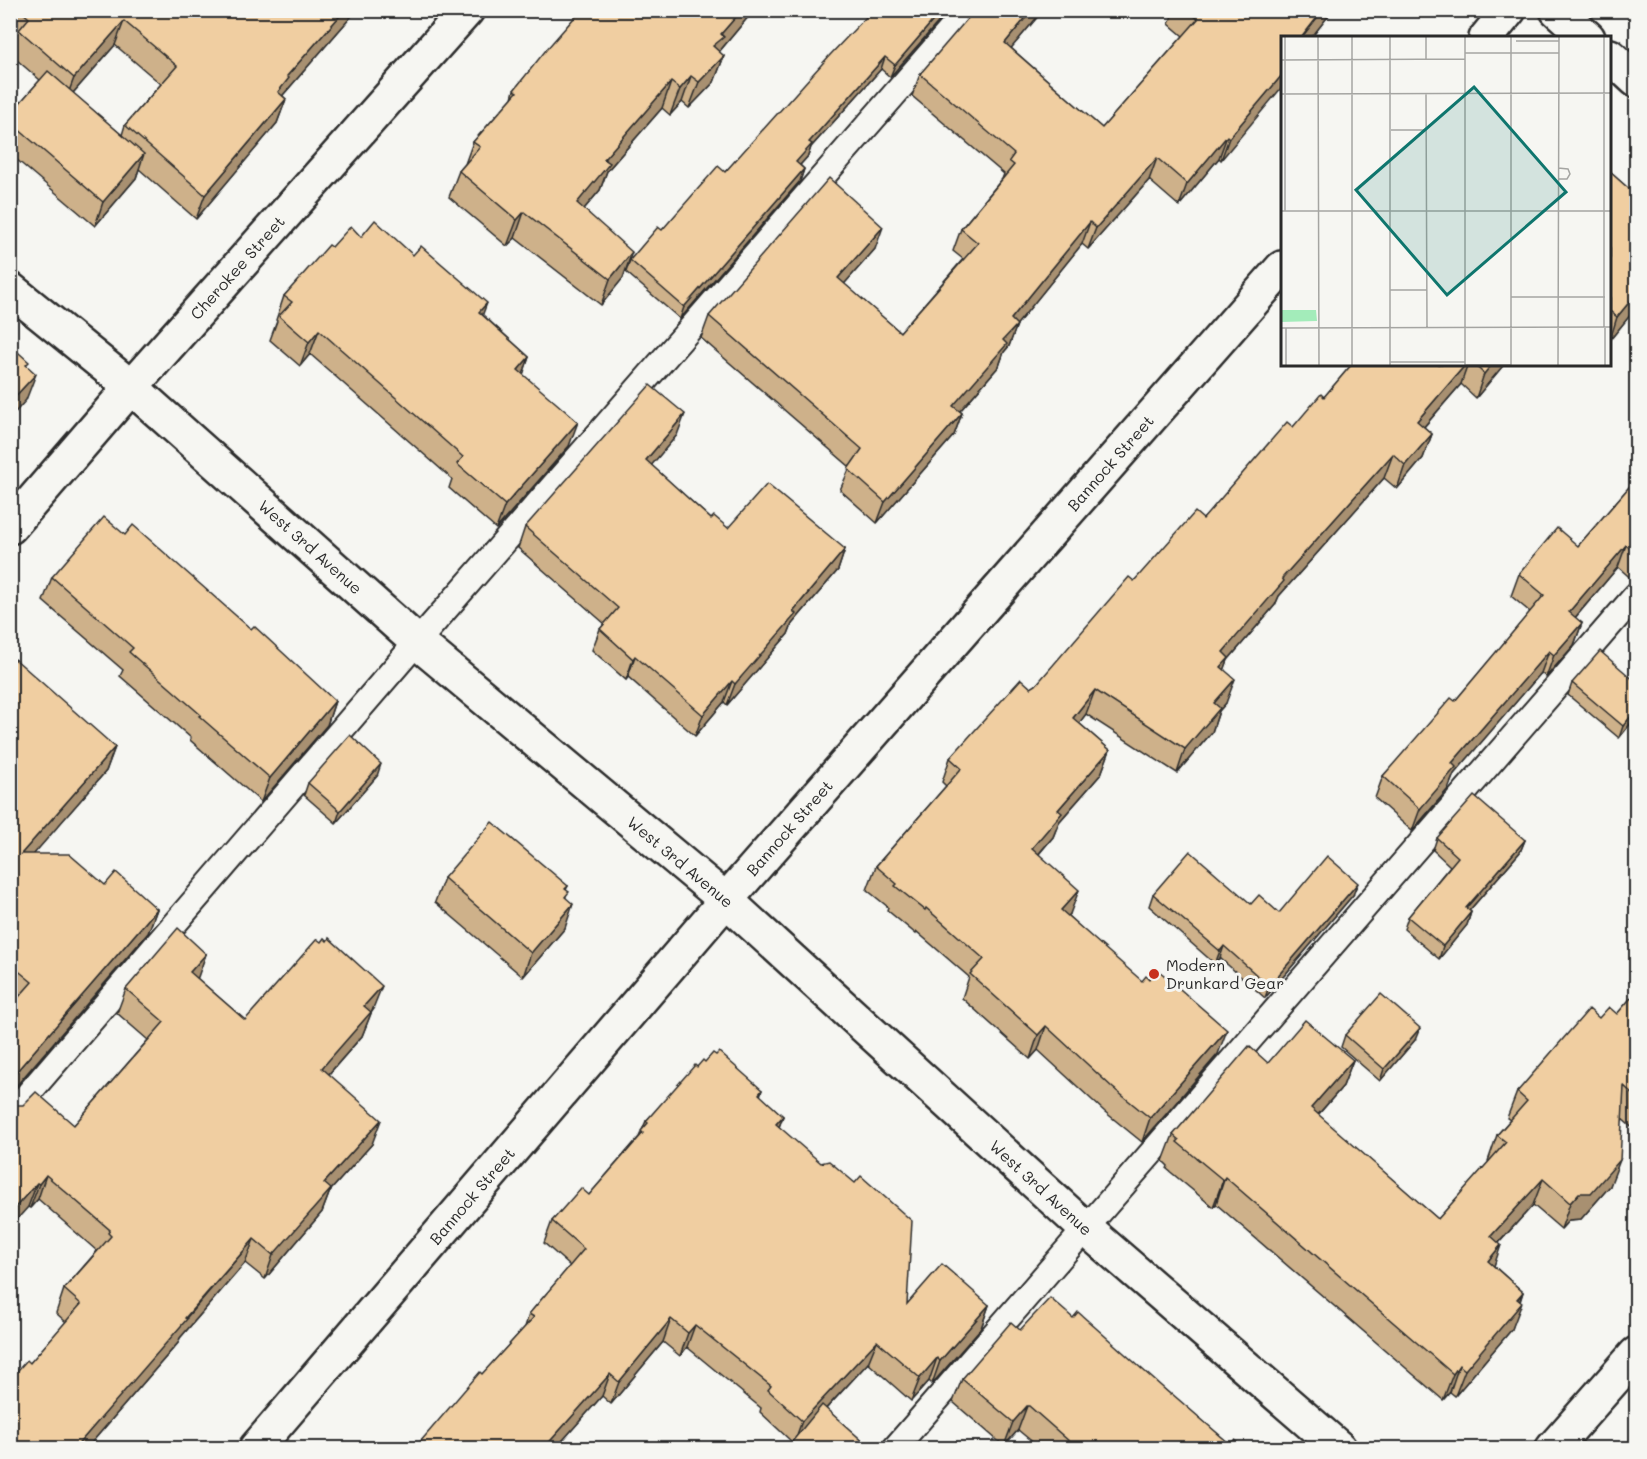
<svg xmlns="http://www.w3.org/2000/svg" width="1647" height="1459" viewBox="0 0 1647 1459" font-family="Mali,sans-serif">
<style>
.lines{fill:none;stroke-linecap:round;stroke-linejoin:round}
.lane-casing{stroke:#2b2b2b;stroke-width:28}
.street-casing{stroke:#2b2b2b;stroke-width:38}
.secondary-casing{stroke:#2b2b2b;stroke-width:38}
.lane{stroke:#f6f6f2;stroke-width:24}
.street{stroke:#f6f6f2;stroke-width:33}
.secondary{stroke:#f6f6f2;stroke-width:33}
.wall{fill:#ceb18a;stroke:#2b2b2b;stroke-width:1.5;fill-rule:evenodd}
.shaded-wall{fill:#a89071;stroke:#2b2b2b;stroke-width:1.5}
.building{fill:#f0cea1;stroke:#2b2b2b;stroke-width:1.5}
.poi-dot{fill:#c8321e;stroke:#f6f6f2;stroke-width:2}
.labels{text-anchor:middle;stroke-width:6;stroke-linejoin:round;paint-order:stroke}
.street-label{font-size:16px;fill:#2b2b2b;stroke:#f6f6f2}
.poi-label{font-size:16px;fill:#2b2b2b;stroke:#f6f6f2;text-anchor:start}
.inset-road{fill:none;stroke:#a5a5a2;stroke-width:1.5}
.view{fill:#0f766e;fill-opacity:0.15;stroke:#0f766e;stroke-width:3}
.inset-edge{fill:none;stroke:#2b2b2b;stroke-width:3}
</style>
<rect width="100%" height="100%" fill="#f6f6f2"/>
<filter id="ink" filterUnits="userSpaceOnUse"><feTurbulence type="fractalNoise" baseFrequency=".0167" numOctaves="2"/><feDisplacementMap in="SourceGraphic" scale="12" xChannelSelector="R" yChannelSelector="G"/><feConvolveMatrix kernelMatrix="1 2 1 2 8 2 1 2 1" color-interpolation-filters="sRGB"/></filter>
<g filter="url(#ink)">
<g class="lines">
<defs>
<g id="lane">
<polyline points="10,1115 417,642 968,10"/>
<polyline points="895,1448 1636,595"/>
</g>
<g id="street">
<polyline points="1557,10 1588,38"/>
<polyline points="1610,56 1636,80"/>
<path id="s1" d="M10 527 131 387 467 10"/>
<polyline points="1553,1448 1636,1354"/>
</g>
<g id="secondary">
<polyline points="1486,38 1509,10"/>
<path id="s2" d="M10 289 131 387 417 642 726 900 1085 1228 1339 1448"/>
<path id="s3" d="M256 1448 726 900 1282 268"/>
</g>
</defs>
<use href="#lane" class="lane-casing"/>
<use href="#street" class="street-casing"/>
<use href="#secondary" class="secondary-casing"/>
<use href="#lane" class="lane"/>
<use href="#street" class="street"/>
<use href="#secondary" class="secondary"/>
</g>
<g class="wall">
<path d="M19 10H357L283 95V96L286 99 277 123 196 219 139 169 136 178 95 226 10 154V114L40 80 10 54 16 38 11 34ZM115 45 161 84 125 125 122 135 73 93Z"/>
<polygon points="581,10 754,10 719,52 724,56 714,82 689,108 682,102 670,115 662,108 607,171 600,190 584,209 623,278 601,305 515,238 507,246 449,197 459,171 465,164 473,142 512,98 514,90"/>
<polygon points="949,10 890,77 881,69 811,147 808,156 800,165 804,169 800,181 680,319 626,272 630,260 725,172 870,17"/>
<polygon points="1174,10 1333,10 1311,38 1282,38 1221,160 1219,158 1179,206 1149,180 1088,249 1082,244 1017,324 1009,346 1004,352 999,366 960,411 962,413 954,435 877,523 840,490 850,467 701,338 709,316 875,249 844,284 900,332 963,259 953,251 961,229 1002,179 1004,174 912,96 920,74 1039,15 1011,48 1102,128 1183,36 1169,24"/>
<polygon points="1610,172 1636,195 1636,308 1610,340"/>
<polygon points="361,237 413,255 483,315 529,357 523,374 569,446 496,529 449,488 452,479 310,354 300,366 270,340 277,321 276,320 284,296 332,247"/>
<polygon points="1352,364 1503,364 1502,367 1476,398 1461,384 1424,427 1432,434 1423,458 1397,489 1384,478 1279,596 1275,605 1228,660 1224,670 1226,703 1219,711 1212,732 1177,773 1086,714 1079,723 1110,750 1101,774 1059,822 1053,837 1039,854 1070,914 1068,916 1218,1054 1142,1142 1105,1112 1038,1050 1030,1059 962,998 969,977 917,932 916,934 887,910 888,907 867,890 876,866 946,786 942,782 950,758 1036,685 1134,581 1203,519 1293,427 1324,397"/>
<polygon points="677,435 651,465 711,519 728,528 845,549 838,570 792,624 788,634 727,705 724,702 695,736 628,677 626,680 592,650 600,629 605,624 518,548 525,527"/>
<polygon points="1636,479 1636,582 1634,581 1618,567 1575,618 1582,623 1574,645 1546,677 1541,673 1454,774 1448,789 1412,831 1375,798 1383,776 1455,701 1530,612 1511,596 1519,574 1578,546"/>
<polygon points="125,535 251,629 335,701 327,725 261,802 190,740 191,738 120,676 123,670 43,601 52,577"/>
<polygon points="10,665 115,747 106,771 33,854 105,885 157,909 148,933 10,1093 10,1007 16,1000 10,995"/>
<polygon points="1572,683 1636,717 1619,738 1568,695"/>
<polygon points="377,776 336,823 304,795 308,783"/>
<polygon points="1437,838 1525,840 1520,852 1469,911 1471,912 1467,925 1439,959 1404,929 1408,917 1450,866 1433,850"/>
<polygon points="444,878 568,886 566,890 565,928 523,977 435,902"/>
<polygon points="1153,894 1251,904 1279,913 1353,895 1265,998 1220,958 1215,964 1149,906"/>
<polygon points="206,954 197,978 245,1020 374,1009 371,1013 362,1036 329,1074 372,1144 330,1191 322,1212 265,1279 245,1263 180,1338 178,1343 86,1449 10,1449 30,1363 66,1322 56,1313 64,1289 97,1251 38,1199 30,1208 28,1207 15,1105 74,1125 148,1040 117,1013 126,989"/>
<polygon points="1636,992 1636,1131 1622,1119 1610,1186 1581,1219 1569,1220 1561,1229 1533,1205 1499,1243 1494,1266 1523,1292 1512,1329 1455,1396 1450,1392 1443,1400 1216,1204 1213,1207 1167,1169 1168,1166 1163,1161 1173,1135 1268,1063 1353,1060 1343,1086 1318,1115 1438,1219 1489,1162 1488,1161 1497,1135 1510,1120 1507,1118 1517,1092 1599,1018 1617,1014"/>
<polygon points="1345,1035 1415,1040 1380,1081 1341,1047"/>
<polygon points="705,1062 762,1090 760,1096 783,1116 779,1127 907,1304 989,1305 981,1328 932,1384 929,1381 911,1401 868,1363 826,1409 867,1445 866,1449 786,1449 792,1442 760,1412 761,1408 687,1347 680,1356 663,1342 611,1404 602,1396 555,1449 414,1449 525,1327 529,1314 570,1266 544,1243 552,1221 589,1195 639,1137 646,1121 697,1067"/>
<polygon points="1073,1318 1170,1394 1230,1444 1244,1449 1041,1449 1018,1430 1004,1446 953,1402 962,1379 1020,1330"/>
</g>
<g class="shaded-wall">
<polygon points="345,10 357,10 283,95 280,102 278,92 287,76"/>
<polygon points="742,10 754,10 718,53 713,46 721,34"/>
<polygon points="942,10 949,10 890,77 895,65"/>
<polygon points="1032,10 1041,10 1039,15 997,65 1005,43"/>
<polygon points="1323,10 1333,10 1311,38 1301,38"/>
<polygon points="124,21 115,45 65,102 74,78"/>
<polygon points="724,56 714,82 689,108 699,82"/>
<polygon points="885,57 881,69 811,147 808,156 792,174 796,162 809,142"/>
<polygon points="1282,75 1282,87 1221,160 1229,138"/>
<polygon points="691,76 682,102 670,115 680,89"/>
<polygon points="671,82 662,108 607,171 600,190 567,229 577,203 604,159"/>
<polygon points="286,99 277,123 196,219 205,195"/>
<polygon points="1227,136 1219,158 1179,206 1187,184"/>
<polygon points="144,154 136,178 95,226 103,202"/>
<polygon points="1157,158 1149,180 1088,249 1096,228"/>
<polygon points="804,169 800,181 680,319 684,307"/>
<polygon points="524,212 515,238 507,246 517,220"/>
<polygon points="1090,222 1082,244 1010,333 1017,325 1009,346 1004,352 999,366 945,428 953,406 1011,319"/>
<polygon points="883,227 875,249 830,300 838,278"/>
<polygon points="632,252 623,278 601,305 610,279"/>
<polygon points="1636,294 1636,308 1610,340 1617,317"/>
<polygon points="487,303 478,327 479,312"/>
<polygon points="319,330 310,354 300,366 309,342"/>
<polygon points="529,357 521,381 518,370"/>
<polygon points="1466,364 1468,364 1461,384 1408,445 1417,421"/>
<polygon points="1492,364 1503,364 1502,367 1476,398 1484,374"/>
<polygon points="36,374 26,400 10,418 10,402"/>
<polygon points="962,413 954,435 877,523 885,502"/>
<polygon points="685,414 677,435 638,481 646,460"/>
<polygon points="578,422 569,446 496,529 505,505"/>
<polygon points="1432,434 1423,458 1397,489 1405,465"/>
<polygon points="1393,454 1384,478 1279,596 1275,605 1228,660 1220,682 1223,652 1282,578"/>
<polygon points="1626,545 1618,567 1561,634 1569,612"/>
<polygon points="845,549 838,570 792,624 788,634 727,705 735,684 793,611"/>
<polygon points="1582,623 1574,645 1546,677 1554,655"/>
<polygon points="1549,651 1541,673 1454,774 1448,789 1412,831 1420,809 1452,763"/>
<polygon points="635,656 628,677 626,680 633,659"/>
<polygon points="1235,679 1226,703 1219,711 1212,732 1177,773 1185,749 1214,703"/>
<polygon points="732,681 724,702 695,736 703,715"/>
<polygon points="1095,690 1086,714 1065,742 1073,718"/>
<polygon points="335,701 327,725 261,802 270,778"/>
<polygon points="1636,710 1636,717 1619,738 1623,726"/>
<polygon points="115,747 106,771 13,878 21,854"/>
<polygon points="1110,750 1101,774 1059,822 1053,837 1023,872 1032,848 1058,810"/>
<polygon points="381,764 377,776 336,823 340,811"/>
<polygon points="1525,840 1520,852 1461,920 1466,908"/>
<polygon points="1358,883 1353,895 1265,998 1269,986"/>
<polygon points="1079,890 1070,914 1052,934 1061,910"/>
<polygon points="573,904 565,928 523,977 531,953"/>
<polygon points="157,909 148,933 10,1093 10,1079"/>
<polygon points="1471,912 1467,925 1439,959 1443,946"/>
<polygon points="1224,946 1220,958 1215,964 1220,951"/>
<polygon points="206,954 198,977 181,996 190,972"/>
<polygon points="382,986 362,1036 313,1092 322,1068 364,1006"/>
<polygon points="1046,1026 1038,1050 1030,1059 1038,1035"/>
<polygon points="1420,1028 1415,1040 1380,1081 1384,1069"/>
<polygon points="1227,1030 1218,1054 1142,1142 1150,1118"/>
<polygon points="1353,1060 1343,1086 1301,1134 1311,1108"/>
<polygon points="783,1116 775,1138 776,1124"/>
<polygon points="381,1120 372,1144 330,1191 322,1212 265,1279 273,1255 324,1183"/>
<polygon points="1620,1160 1610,1186 1581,1219 1569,1220 1561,1229 1570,1203 1579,1193"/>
<polygon points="46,1175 38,1199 30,1208 39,1184"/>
<polygon points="1225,1177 1216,1204 1213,1207 1223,1180"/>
<polygon points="1543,1179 1533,1205 1481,1262 1491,1236"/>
<polygon points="37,1183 28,1207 10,1227 10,1213"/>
<polygon points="254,1239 245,1263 180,1338 178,1343 86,1449 74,1449"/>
<polygon points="1501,1245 1492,1272 1488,1261"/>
<polygon points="1523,1292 1517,1308 1522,1303 1512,1329 1455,1396 1465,1370"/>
<polygon points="989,1305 981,1328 932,1384 940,1361"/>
<polygon points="671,1319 663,1342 611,1404 619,1382"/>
<polygon points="695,1325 687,1347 680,1356 688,1333"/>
<polygon points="877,1341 868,1363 794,1443 802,1421"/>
<polygon points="937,1358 929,1381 911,1401 920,1378"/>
<polygon points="1459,1365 1450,1392 1443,1400 1453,1374"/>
<polygon points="610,1374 602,1396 555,1449 543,1449"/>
<polygon points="1027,1406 1018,1430 1004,1446 1013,1422"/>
</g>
<g class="building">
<polygon points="20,10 345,10 287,76 289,78 278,92 286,99 205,195 125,125 177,66 124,21 74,78 19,30 29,18"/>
<polygon points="581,10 742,10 721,34 724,37 713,46 724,56 699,82 691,76 680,89 671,82 604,159 610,163 577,203 632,252 610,279 524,212 517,220 459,171 480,147 473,142 517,92 514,90 546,50"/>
<polygon points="876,10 942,10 895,65 885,57 809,142 812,144 796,162 804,169 684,307 630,260 658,227 662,230 718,166 725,172 830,55 868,15 870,17"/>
<polygon points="975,10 1032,10 1005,43 1102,128 1198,19 1187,10 1323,10 1301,38 1282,38 1282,75 1229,138 1227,136 1187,184 1157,158 1096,228 1090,222 1011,319 1017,325 1003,340 1007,344 953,406 962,413 885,502 848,469 862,449 709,316 829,178 883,227 838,278 900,332 978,243 961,229 1014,165 1009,161 1014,154 920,74"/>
<polygon points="48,71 144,154 103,202 10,122 10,114"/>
<polygon points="1610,172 1636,195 1636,294 1617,317 1610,311"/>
<polygon points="375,220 413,255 421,246 487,303 479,312 529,357 518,370 578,422 505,505 457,464 463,457 319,330 309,342 279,316 292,302 284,296 329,245 332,247 351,226 361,237"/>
<polygon points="10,345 29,362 26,365 36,374 10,402"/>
<polygon points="1352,364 1466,364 1417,421 1432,434 1405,465 1393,454 1282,578 1284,581 1223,652 1229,658 1221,667 1235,679 1214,703 1220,708 1185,749 1095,690 1073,718 1110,750 1058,810 1062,813 1032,848 1079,890 1061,910 1142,981 1146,976 1149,979 1157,969 1227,1030 1150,1118 1113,1088 1046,1026 1038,1035 970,974 984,959 926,908 925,910 895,886 897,884 876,866 960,770 961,768 950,758 1021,679 1031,688 1036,685 1129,577 1134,581 1195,512 1203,519 1287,422 1293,427 1321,394 1324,397"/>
<polygon points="1474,364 1492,364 1484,374"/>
<polygon points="650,385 685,414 646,460 711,519 714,516 728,528 767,484 845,549 793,611 796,614 735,684 732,681 703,715 635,656 633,659 600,629 618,608 525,527"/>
<polygon points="1636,479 1636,554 1626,545 1569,612 1582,623 1554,655 1549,651 1452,763 1456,767 1420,809 1383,776 1451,698 1455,701 1544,595 1519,574 1557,528 1578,546"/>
<polygon points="104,517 125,535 133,525 251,629 254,626 335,701 270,778 199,716 201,715 129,652 133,648 52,577"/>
<polygon points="1600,651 1636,682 1636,710 1623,726 1572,683"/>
<polygon points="15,659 115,747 21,854 69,854 105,885 116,872 157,909 10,1079 10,1007 32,982 10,964 10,665"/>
<polygon points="350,735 381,764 340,811 308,783"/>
<polygon points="1474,796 1525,840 1466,908 1471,912 1443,946 1408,917 1458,857 1437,838"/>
<polygon points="492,822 568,886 565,889 569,892 565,897 573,904 531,953 444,878"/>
<polygon points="1190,851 1251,904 1259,895 1279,913 1327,856 1358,883 1269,986 1224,946 1220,951 1153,894"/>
<polygon points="178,928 206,954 190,972 245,1020 317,939 321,942 324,938 327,941 329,938 382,986 364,1006 371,1012 322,1068 381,1120 324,1183 331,1189 273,1255 254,1239 185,1318 187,1319 74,1449 10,1449 10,1379 27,1360 30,1363 81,1304 64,1289 111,1236 108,1233 110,1230 46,1175 39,1184 37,1183 10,1213 10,1102 15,1105 23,1105 36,1092 74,1125 164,1022 126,989"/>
<polygon points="1636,992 1636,1097 1624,1086 1620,1160 1591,1193 1579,1193 1570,1203 1543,1179 1491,1236 1501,1245 1488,1261 1523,1292 1517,1299 1522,1303 1465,1370 1459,1365 1453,1374 1225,1177 1223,1180 1177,1142 1179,1140 1173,1135 1249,1046 1268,1063 1305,1020 1353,1060 1311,1108 1438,1219 1506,1142 1497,1135 1527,1101 1517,1092 1589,1009 1599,1018 1609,1007 1617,1014"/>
<polygon points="1381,994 1420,1028 1384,1069 1345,1035"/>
<polygon points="719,1052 762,1090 759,1094 783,1116 776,1124 821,1163 829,1161 855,1183 861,1176 912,1221 907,1304 942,1264 989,1305 940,1361 937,1358 920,1378 877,1341 802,1421 768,1390 771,1386 695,1325 688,1333 671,1319 619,1382 610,1374 543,1449 414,1449 480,1372 482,1374 534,1317 529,1314 584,1249 552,1221 581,1188 589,1195 643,1133 641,1131 648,1123 646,1121 695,1065 697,1067 703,1060 705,1062 713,1053 716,1055"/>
<polygon points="1050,1298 1073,1318 1078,1312 1170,1394 1171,1393 1230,1444 1234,1440 1244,1449 1078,1449 1029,1406 1027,1406 1013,1422 962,1379 1011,1322 1020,1330"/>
<polygon points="822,1405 867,1445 864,1449 786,1449"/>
</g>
</g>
<circle class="poi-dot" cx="1154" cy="974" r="6"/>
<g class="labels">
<g class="street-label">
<text dy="6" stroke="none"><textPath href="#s1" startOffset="345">Cherokee Street</textPath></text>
<text dy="6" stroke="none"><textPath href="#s3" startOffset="1304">Bannock Street</textPath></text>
<text dy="6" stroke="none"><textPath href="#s2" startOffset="396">West 3rd Avenue</textPath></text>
<text dy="6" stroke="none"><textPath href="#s3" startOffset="818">Bannock Street</textPath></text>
<text dy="6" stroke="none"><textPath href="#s2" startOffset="882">West 3rd Avenue</textPath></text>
<text dy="6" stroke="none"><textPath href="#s2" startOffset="1368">West 3rd Avenue</textPath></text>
<text dy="6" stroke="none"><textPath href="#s3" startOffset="332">Bannock Street</textPath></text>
</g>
<g class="poi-label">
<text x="1166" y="971">Modern<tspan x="1166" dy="18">Drunkard Gear</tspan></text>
</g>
</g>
<g transform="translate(1281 36)">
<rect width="330" height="330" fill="#f6f6f2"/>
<path d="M0 274H35L36 285 0 286Z" fill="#a3ecba"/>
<path class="inset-road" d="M37 0 38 330M71 0V330M184 0V330M230 0V330M323 0V291M235 5H278M184 17H278M145 23V0M0 24 184 23M0 58 330 57M145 58 146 292M110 94H145M277 143H286L289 138 287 133 277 132M0 175H330M4 175V0M109 254H146M230 261H324M324 291V330M0 292 330 291M5 292V330M109 326H184M184 329H230M109 330V0M277 330 278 0"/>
<path class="view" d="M193 51 285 156 166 259 75 154Z"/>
<rect width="330" height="330" class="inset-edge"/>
</g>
<rect width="1647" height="1459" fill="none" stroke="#f6f6f2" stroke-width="36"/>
<rect x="18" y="18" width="1611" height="1423" fill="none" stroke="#2b2b2b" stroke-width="2" filter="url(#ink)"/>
</svg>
